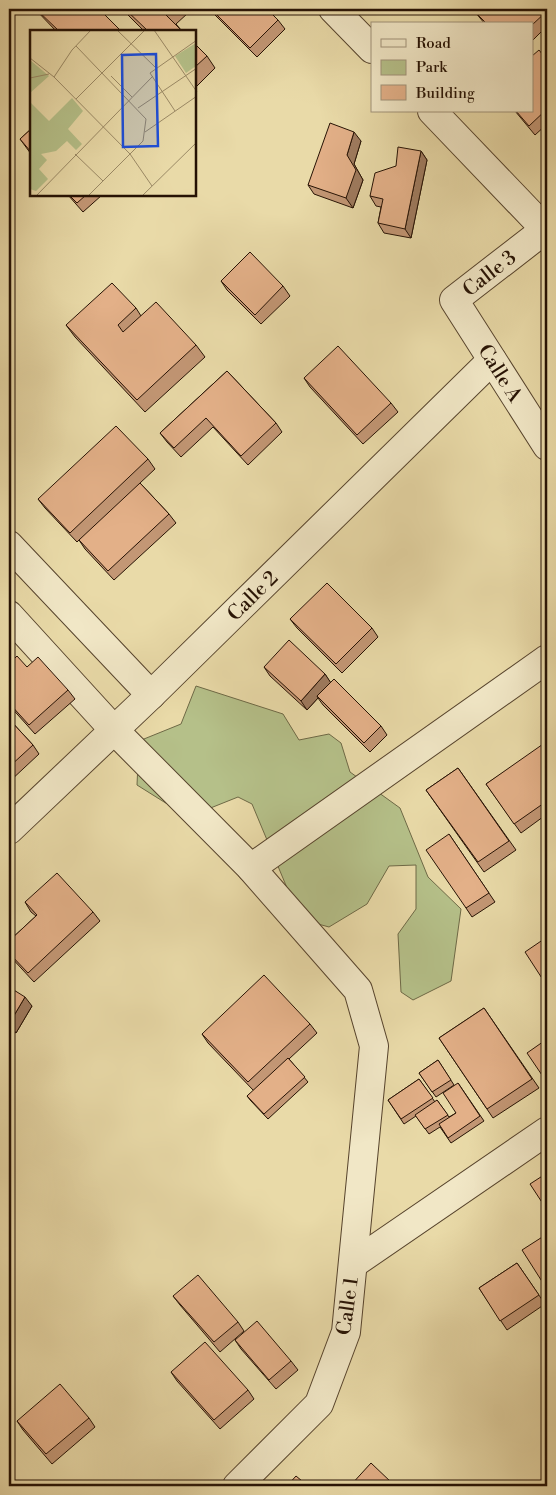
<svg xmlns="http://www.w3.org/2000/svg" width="556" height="1495" viewBox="0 0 556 1495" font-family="'Libre Bodoni',serif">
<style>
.green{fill:#b5c089;stroke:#6e6946}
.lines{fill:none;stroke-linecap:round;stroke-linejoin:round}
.minor-casing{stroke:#57442d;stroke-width:30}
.minor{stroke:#f1e7c6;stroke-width:28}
.wall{fill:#c39775;stroke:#261204}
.shaded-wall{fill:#9f7b5f;stroke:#261204}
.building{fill:#e3b088;stroke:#261204}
.labels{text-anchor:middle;stroke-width:4.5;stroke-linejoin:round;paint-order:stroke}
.street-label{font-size:20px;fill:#261204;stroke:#f1e7c6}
.inset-road{fill:none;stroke:#9b8a66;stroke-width:1}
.view{fill:#1d4ed8;fill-opacity:0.15;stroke:#1d4ed8;stroke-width:2.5}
.inset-edge{fill:none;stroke:#261204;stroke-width:2.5}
</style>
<rect width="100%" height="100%" fill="#e9daa8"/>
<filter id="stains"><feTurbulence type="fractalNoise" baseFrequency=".004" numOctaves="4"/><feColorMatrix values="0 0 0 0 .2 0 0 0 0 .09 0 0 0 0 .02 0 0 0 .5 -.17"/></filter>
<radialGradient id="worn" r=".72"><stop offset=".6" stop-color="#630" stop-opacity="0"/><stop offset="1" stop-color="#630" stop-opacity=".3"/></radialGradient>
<polygon class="green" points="196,686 283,714 299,740 329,734 341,743 350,772 400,808 428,877 461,909 451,981 413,1000 401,992 398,934 416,909 416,865 389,866 367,904 329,927 300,919 252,804 238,797 188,817 137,785 139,741 181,724"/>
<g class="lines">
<defs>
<g id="minor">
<polyline points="333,9 372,49"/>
<polyline points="432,111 545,229"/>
<path id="s1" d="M547 228 454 300 547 446"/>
<polyline points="9,545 151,695"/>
<polyline points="9,615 114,730 251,868 358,990 374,1046 346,1332 319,1404 237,1486"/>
<path id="s2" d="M9 830 151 695 492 360"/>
<polyline points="251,868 547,659"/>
<polyline points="353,1264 547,1131"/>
</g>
</defs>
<use href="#minor" class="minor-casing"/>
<use href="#minor" class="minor"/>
</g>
<g class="wall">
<polygon points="35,9 99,9 121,31 56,31"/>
<polygon points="122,9 185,9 188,13 176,24 182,31 144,31"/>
<polygon points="209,9 267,9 278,20 285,29 257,57"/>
<polygon points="547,9 547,26 532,41 532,24 485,24 475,12"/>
<polygon points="195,44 207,56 215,68 195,88"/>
<polygon points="547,60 547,124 535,135 515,111 532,111"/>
<polygon points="31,129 31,154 20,139"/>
<polygon points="361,141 354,164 363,180 353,208 314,194 308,185"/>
<polygon points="421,151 427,160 411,238 384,233 378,223 381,207 376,206 370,196 396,166"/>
<polygon points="68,195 102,195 83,212"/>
<polygon points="221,281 283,286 290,296 261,324 227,290"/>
<polygon points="136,308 141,316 196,345 205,357 145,412 75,337 66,325"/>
<polygon points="227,371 276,423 282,432 248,465 213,427 181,457 167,442 160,433"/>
<polygon points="304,378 391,403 398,412 363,444 310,387"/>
<polygon points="148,459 155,469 140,483 169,514 176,523 114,580 85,549 79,540 77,542 45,508 38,499"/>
<polygon points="290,619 372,628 378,637 342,673 297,628"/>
<polygon points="9,664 27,667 68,690 75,699 35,734 9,705 9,683 11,681 9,678"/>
<polygon points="264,667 325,674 330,682 381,726 387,735 370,752 323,705 318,698 307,710 270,676"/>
<polygon points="9,719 33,745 39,754 9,782"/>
<polygon points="547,744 547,814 521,833 486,784"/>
<polygon points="458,768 516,850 484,872 426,790"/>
<polygon points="449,834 495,902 472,917 466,908"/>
<polygon points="25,902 93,912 100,921 34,982 9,955 9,941 36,916 31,912"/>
<polygon points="9,987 32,1006 16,1033 9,1029"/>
<polygon points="484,1008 539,1088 493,1118 439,1038"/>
<polygon points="310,1024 317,1033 289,1059 308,1082 268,1119 251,1101 247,1096 254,1091 208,1043 202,1034"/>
<polygon points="438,1060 454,1085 436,1097 419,1073"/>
<polygon points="419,1079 435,1102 437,1100 449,1117 456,1113 458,1083 484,1121 451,1143 440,1127 429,1134 416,1116 404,1124 388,1100"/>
<polygon points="547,1234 547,1289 543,1283"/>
<polygon points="517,1263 545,1304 507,1330 479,1288"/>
<polygon points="173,1296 238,1322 244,1331 220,1352 180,1305"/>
<polygon points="235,1340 291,1361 298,1370 276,1389 241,1349"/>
<polygon points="171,1372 248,1390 254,1399 220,1429 177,1381"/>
<polygon points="89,1418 95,1427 52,1464 23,1430 17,1421"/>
</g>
<g class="shaded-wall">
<polygon points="354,132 361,141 354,164 363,180 353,208 346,198 347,155"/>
<polygon points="421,151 427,160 411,238 405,229"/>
<polygon points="325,674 331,683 317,696 318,698 307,710 301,701"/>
<polygon points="25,997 32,1006 16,1033 9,1024"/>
<polygon points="392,1483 395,1486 389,1486"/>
</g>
<g class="building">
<polygon points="36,9 99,9 119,29 116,31 59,31"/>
<polygon points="125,9 171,9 165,14 182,31 148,31"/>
<polygon points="211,9 267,9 278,20 250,48"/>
<polygon points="478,9 547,9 547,11 532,25 532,24 487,24 475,12"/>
<polygon points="195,44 207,56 195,67"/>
<polygon points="539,50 547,60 547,109 529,126 516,111 532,111 532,56"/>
<polygon points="330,123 354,132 347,155 356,170 346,198 308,185"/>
<polygon points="31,129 31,152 20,139"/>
<polygon points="398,147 421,151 405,229 378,223 383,199 370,196 375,173 396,166"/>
<polygon points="69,195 86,195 77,203"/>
<polygon points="250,252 283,286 255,315 221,281"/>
<polygon points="112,283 136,308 118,325 123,332 156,302 196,345 137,400 66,325"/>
<polygon points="338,346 391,403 357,435 304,378"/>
<polygon points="227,371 276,423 241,456 206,418 174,448 160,433"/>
<polygon points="116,426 148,459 70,533 38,499"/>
<polygon points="140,483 169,514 108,571 79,540"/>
<polygon points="327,583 372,628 336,664 290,619"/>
<polygon points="289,640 325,674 301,701 264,667"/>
<polygon points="17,656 27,667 38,657 68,690 29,725 9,703 9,683 12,680 9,676 9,664"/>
<polygon points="334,679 381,726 364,743 317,696"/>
<polygon points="9,719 33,745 9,767"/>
<polygon points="546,742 547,744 547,801 514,824 486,784"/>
<polygon points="458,768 509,841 478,862 426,790"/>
<polygon points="449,834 489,893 466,908 426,850"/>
<polygon points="57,873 93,912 28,973 9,953 9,941 37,915 25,902"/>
<polygon points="547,937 547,986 525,952"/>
<polygon points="264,975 310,1024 248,1082 202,1034"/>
<polygon points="9,987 25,997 9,1024"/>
<polygon points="484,1008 532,1079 487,1109 439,1038"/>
<polygon points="547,1039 547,1080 546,1081 527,1053"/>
<polygon points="288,1058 305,1077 264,1114 247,1096"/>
<polygon points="438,1060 451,1080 432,1092 419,1073"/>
<polygon points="419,1079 433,1098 401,1119 388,1100"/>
<polygon points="458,1083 480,1116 448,1138 439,1124 456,1113 443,1093"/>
<polygon points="437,1100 448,1115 425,1129 415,1115"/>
<polygon points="547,1173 547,1210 530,1184"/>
<polygon points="547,1234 547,1280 543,1283 522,1250"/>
<polygon points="517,1263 539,1295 500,1321 479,1288"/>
<polygon points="198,1275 238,1322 214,1342 173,1296"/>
<polygon points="257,1321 291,1361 269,1380 235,1340"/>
<polygon points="205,1342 248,1390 214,1420 171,1372"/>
<polygon points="60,1384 89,1418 46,1454 17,1421"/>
<polygon points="371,1463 392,1483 389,1486 350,1486"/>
<polygon points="296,1476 308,1486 287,1486"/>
</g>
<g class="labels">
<g class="street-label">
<text transform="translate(489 273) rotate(-38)" y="7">Calle 3</text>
<text dy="7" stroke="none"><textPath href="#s1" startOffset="204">Calle A</textPath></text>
<text dy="7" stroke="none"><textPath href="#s2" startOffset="338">Calle 2</textPath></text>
<text transform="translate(347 1306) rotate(-82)" y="7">Calle 1</text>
</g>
</g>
<g transform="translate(30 30)">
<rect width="166" height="166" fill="#e9daa8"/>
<path d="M166 13V36L156 43 145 26ZM0 30 19 46 0 63ZM42 68 53 81 38 99 52 114 46 120 37 111 26 121 11 124 17 130 9 139 18 149 6 161 0 159V72L19 91Z" fill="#b5c089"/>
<path class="inset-road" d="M87 0 126 38M124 0 167 62M46 16 116 89 113 111 58 166M0 28 24 47 100 124 122 156M81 46 102 67M24 47 42 20 61 0M0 48 19 44M46 69 115 0M108 78 167 38M145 81 120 43 167 10M115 102 167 66M45 124 73 151M7 165 123 46M112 166 167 112"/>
<path class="view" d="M126 24 128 116 93 117 92 25Z"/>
<rect width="166" height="166" class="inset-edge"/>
</g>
<rect width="556" height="1495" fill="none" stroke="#e9daa8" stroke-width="30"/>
<rect x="10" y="10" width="536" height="1475" fill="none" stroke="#261204" stroke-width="2.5"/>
<rect x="15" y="15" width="526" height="1465" fill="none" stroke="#261204"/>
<rect x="371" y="22" width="162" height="90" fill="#f1e7c6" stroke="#a09278"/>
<rect x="381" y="39" width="25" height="8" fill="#f1e7c6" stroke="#a09278"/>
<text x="416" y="48" font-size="15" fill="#261204">Road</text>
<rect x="381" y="60" width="25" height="15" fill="#b5c089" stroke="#a09278"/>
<text x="416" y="72" font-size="15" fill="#261204">Park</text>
<rect x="381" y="85" width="25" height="15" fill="#e3b088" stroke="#a09278"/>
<text x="416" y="98" font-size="15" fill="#261204">Building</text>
<rect width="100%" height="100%" filter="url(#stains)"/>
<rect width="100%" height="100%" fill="url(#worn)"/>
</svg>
